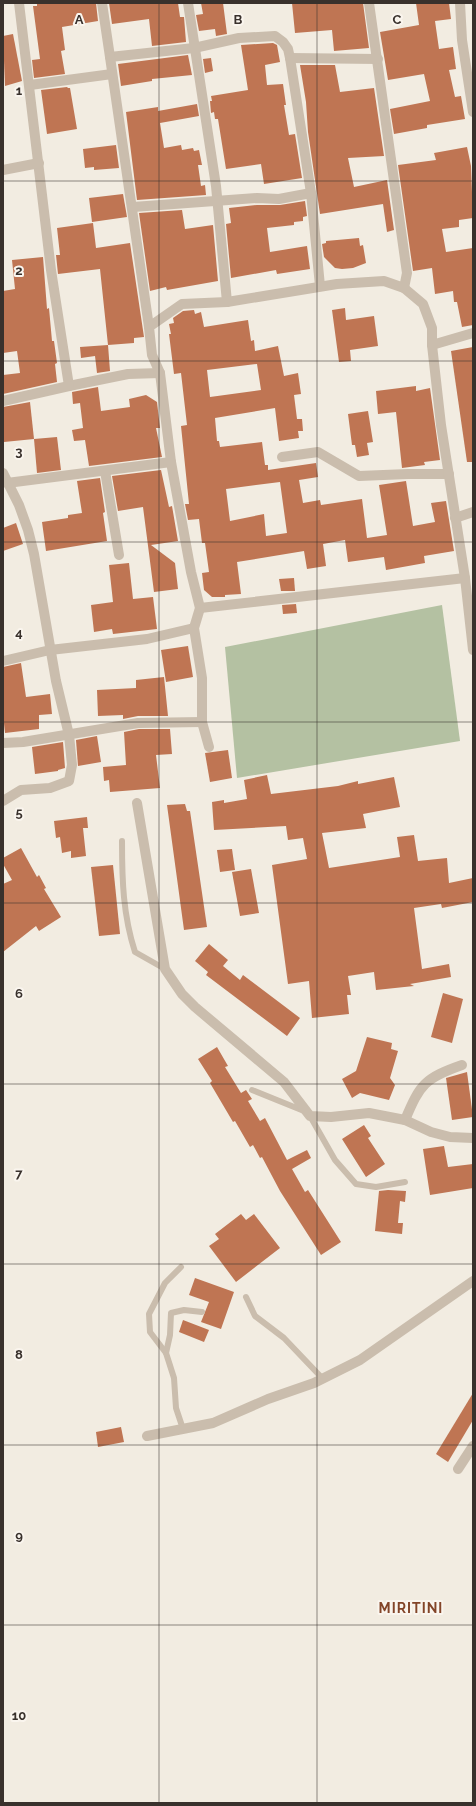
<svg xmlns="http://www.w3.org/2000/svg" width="476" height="1806" viewBox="0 0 476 1806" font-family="Raleway,sans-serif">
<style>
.green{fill:#b4c1a2}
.building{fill:#bf7553;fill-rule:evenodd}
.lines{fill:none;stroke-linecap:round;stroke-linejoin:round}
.lane{stroke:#cabdad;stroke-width:6}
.street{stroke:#cabdad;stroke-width:10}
.grid{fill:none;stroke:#39312c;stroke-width:1;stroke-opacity:0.55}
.labels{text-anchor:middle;stroke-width:4;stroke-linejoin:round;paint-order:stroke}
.district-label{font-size:14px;font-weight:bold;letter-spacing:1px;fill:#834529;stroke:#faf5ee}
.grid-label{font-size:13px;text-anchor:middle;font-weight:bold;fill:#39312c;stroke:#faf5ee;stroke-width:4;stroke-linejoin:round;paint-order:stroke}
</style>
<rect width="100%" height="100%" fill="#f2ece1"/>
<polygon class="green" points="442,605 460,741 237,778 225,647"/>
<g class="building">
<polygon points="37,3 96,3 98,21 62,27 65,50 61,51 65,74 34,78 32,60 40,59 33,6 37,6"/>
<polygon points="109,3 178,3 180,17 184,17 186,42 152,46 149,19 112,24"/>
<polygon points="201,3 223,3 227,34 216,36 215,29 199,31 196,15 203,14"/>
<polygon points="292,3 363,3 369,48 334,51 332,30 295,33"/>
<polygon points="416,3 449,3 451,19 435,21 439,49 453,47 456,69 449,70 455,97 461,96 465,119 427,125 427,128 394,134 390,109 430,101 424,74 388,80 380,32 419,25"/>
<polygon points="13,34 22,81 5,86 3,36"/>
<polygon points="273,43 277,45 280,62 265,65 267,85 283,84 286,105 284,105 289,135 295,134 302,178 264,184 261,164 226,169 218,119 215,119 214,112 211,113 210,101 212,101 211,96 248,90 241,45"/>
<polygon points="188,55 192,75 152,79 152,81 121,86 118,64"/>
<polygon points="211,58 213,71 205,73 203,59"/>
<polygon points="300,65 335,65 340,92 374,88 384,156 348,158 354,187 387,180 394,230 387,232 383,204 320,214 308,132 306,102"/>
<polygon points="67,87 68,88 70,88 77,129 47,134 41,90"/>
<polygon points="197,104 199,116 160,123 164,148 181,145 182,150 193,148 194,151 199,150 202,165 198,165 201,186 205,185 206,195 137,200 126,112 158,107 158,111"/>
<polygon points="116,145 119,168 94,170 94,167 85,168 83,149"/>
<polygon points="467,147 471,166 473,218 459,220 459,227 442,229 446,252 473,248 473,325 462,327 457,302 454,302 453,291 435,294 432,268 413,271 398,165 436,160 434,153"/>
<polygon points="123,194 127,217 92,222 89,198"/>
<polygon points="305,201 307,216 303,217 303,221 294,222 294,225 267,228 270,252 307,246 310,269 277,274 276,270 231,278 226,224 231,223 229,208 257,205 280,205"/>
<polygon points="182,210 185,229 213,225 218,281 167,290 166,287 150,291 139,213"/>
<polygon points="93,223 96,248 130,243 144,337 134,338 134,343 108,345 110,371 97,373 95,356 81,358 80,347 108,345 100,269 58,274 56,255 60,255 57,228"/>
<polygon points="359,238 360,246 363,245 366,263 353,268 342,269 335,268 324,257 322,244 326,243 326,241"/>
<polygon points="43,257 47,309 49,308 52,341 54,341 57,363 55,364 57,382 3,394 3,375 20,373 17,351 3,353 3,291 15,289 12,260"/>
<polygon points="345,308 346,320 374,316 378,346 350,350 351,361 339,362 332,310"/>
<path d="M194 310 195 314 201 312 204 327 248 320 251 341 254 340 255 351 278 346 284 376 298 373 301 394 294 395 297 419H302L303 431H298L299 438 279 441 275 408 215 418 217 441H219L220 447 262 442 265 465H268V470L316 463 318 477 299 480 303 503 320 500 321 505 362 499 367 538 387 535 379 485 406 481 413 526 435 522 431 503 446 501 454 551 424 556 425 563 386 570 384 557 348 562 345 540 323 544 326 566 307 569 304 551 237 562 241 594 225 595V597H212L204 590 202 573 209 572 205 543H202L199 519 188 520 185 504H189L181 426 187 425 181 373 174 374 169 334H171L169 324 174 323 173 318 183 311ZM257 364 261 390 210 397 207 370ZM280 482 287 533 266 536 264 514 230 521 226 489Z"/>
<polygon points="473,347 473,462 467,462 451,351"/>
<polygon points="416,386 416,391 430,388 440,460 424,462 425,465 402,468 396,412 378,414 376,391"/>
<polygon points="98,387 101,411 130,407 129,399 146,395 157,402 160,428 156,428 162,457 89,466 85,440 74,441 72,430 83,428 80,403 73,404 72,392"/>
<polygon points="30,402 34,439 4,442 3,407"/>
<polygon points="368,411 373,442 367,443 369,455 357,457 355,445 352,445 348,414"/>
<polygon points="57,437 61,470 37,473 34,439"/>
<polygon points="161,470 169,507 172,506 178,541 151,545 175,563 178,589 154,592 143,507 118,511 112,476"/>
<polygon points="100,478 105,512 103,513 107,541 46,551 42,522 68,518 68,515 82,513 77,481"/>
<polygon points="16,523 23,544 3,551 3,528"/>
<polygon points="129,563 133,599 153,597 157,629 113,634 112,629 94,632 91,605 113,602 109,565"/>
<polygon points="294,578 295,591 281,591 279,579"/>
<polygon points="296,604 297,613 283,614 282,605"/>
<polygon points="188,646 193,677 166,682 161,650"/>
<polygon points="21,663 26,697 50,694 52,714 39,715 39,729 5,733 3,714 3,667"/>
<polygon points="164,677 168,716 138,716 123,719 123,715 98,716 97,690 136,688 136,680"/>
<polygon points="139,729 170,729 172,754 156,755 160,788 110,792 109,780 104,781 103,767 126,765 124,732"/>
<polygon points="97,736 101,762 78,766 76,740"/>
<polygon points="63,742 65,768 58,770 58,771 35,774 32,747"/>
<polygon points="228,750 232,778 210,782 205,753"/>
<polygon points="267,775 271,794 338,786 358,781 358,784 394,777 400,807 363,814 366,828 322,833 329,868 400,857 397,837 414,835 418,861 447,858 449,883 473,878 473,902 442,908 441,904 414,908 422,969 449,964 451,977 410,984 414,986 376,990 374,972 348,976 351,995 347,995 349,1014 312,1018 309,981 288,984 272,865 307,859 303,838 288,840 286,826 214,830 212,802 224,800 224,803 247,799 244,780"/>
<polygon points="185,804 187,811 190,811 207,927 184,930 167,805"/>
<polygon points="87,817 88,828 83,828 86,856 71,858 71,851 62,853 60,837 56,838 54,821"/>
<polygon points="21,848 37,877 39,875 46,888 44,889 61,917 39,931 36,926 3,952 3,884 12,880 3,864 3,858"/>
<polygon points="232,849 235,870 220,872 217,850"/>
<polygon points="113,865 120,934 99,936 91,867"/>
<polygon points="251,869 259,913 240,916 232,872"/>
<polygon points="209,944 228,960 223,966 240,980 243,975 300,1018 287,1036 206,975 208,972 195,961"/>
<polygon points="443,993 463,999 452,1043 431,1037"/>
<polygon points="367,1037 392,1043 391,1049 398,1051 390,1078 395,1085 389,1100 360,1093 352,1098 342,1079 356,1071"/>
<polygon points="217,1047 228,1066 225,1067 241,1093 246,1090 252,1099 248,1101 260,1121 265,1118 287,1160 307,1150 311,1158 292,1169 305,1192 308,1190 341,1242 321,1255 280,1191 262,1157 260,1158 253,1145 250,1147 235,1121 233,1122 210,1083 212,1081 198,1059"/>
<polygon points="467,1072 473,1117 452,1120 446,1078"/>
<polygon points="364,1125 371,1136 368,1138 385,1164 366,1177 342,1139"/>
<polygon points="444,1146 448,1167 473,1164 473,1188 430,1195 423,1149"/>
<polygon points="388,1190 406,1191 405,1202 400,1201 398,1223 403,1223 402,1234 375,1231 379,1191"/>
<polygon points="241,1214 246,1220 254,1214 280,1248 236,1282 209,1246 219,1239 215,1234"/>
<polygon points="195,1278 234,1292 221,1329 201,1322 209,1302 189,1295"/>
<polygon points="183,1320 209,1330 204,1342 179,1332"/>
<polygon points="473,1393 473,1420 448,1462 436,1454"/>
<polygon points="121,1427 124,1442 98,1447 96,1432"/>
</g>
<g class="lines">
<g class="lane">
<path d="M122 841C122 880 123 915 135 952L165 969"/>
<polyline points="252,1090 304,1111"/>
<polyline points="310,1116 335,1160 356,1184 376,1187 405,1182"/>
<polyline points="181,1267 165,1283 149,1314 150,1332 166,1353 174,1378 176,1408 183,1429"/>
<polyline points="246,1297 255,1316 284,1338 323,1379"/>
<polyline points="166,1353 170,1335 171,1313 184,1310 202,1312"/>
</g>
<g class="street">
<polyline points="19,3 51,270 69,386 128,374 160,373"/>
<polyline points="102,3 110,57 194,48 239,38 275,36 283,42 288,49 290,58 311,193 320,286"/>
<polyline points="188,3 216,186 227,302"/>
<polyline points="369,3 407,273 404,288"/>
<polyline points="460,3 462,40 473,112"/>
<polyline points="110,57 149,327"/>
<polyline points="290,58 378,59"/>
<polyline points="30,85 112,74"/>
<polyline points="3,170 39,163"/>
<polyline points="133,207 257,198 279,199 311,193"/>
<polyline points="432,345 473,333"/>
<polyline points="3,401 69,386"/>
<polyline points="282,457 318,452 359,476 408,474 449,474"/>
<polyline points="105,471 119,555"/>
<polyline points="3,473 19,505 28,530 34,554 56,681 69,735 72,765 69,781 50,788 21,790 3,801"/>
<polyline points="7,483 171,462"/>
<polyline points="455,518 473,512"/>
<polyline points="200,608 465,578"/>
<polyline points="3,661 50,650 147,639 194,628"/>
<polyline points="3,743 23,742 138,723 202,722"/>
<polyline points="209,747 202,722 202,678 194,628 200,608 191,572 171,462 160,373 152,355 149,327 182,304 227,302 337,284 384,281 404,288 423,304 432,328 432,345 441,425 465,578 473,650"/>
<polyline points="137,803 165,969 182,994 195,1007 284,1082 310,1116 331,1117 369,1113 405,1120 431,1132 450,1137 473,1138"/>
<path d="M405 1120C420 1084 425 1078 462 1065"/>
<polyline points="147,1436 213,1423 268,1399 314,1383 360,1360 473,1281"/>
<polyline points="458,1469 473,1446"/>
</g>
</g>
<path class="grid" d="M159 3V1803M317 3V1803M3 181H473M3 361H473M3 542H473M3 722H473M3 903H473M3 1084H473M3 1264H473M3 1445H473M3 1625H473"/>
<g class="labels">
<g class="district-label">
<text x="411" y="1613">MIRITINI</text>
</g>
</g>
<g class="grid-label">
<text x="79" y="24">A</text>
<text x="238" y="24">B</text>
<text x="397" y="24">C</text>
<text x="19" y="95">1</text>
<text x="19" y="275">2</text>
<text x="19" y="456">3</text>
<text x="19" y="637">4</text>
<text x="19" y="817">5</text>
<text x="19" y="998">6</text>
<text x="19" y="1178">7</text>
<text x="19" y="1359">8</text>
<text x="19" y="1540">9</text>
<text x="19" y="1720">10</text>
</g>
<rect width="476" height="1806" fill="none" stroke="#39312c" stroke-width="8"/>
</svg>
